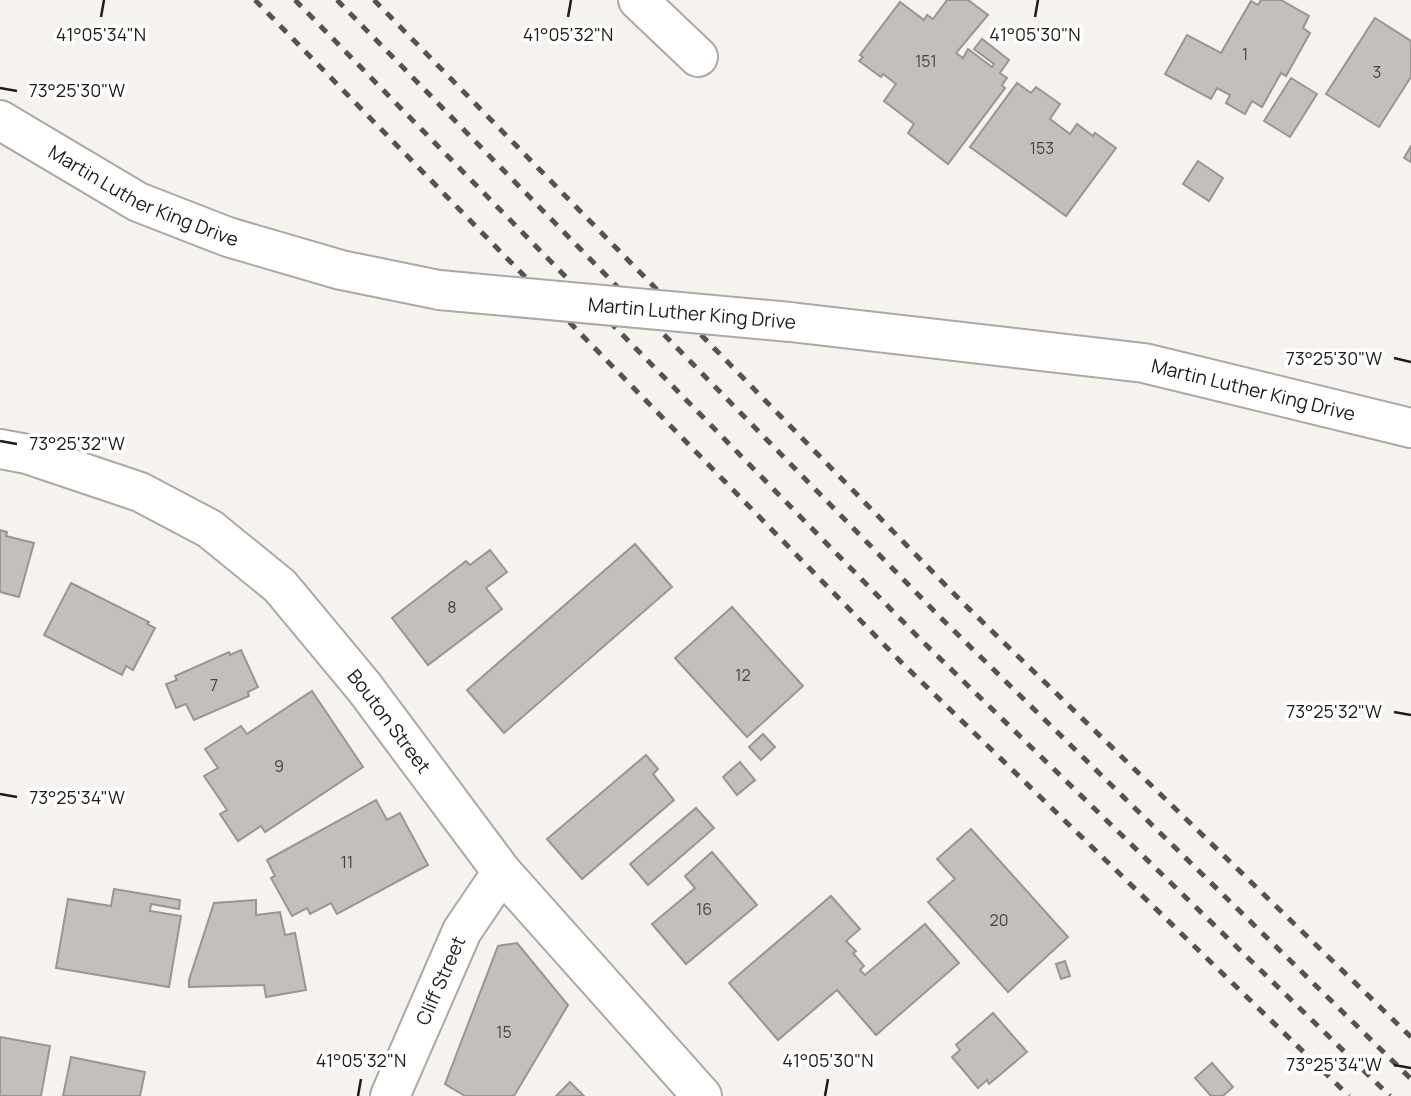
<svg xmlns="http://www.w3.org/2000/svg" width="1411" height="1096" viewBox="0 0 1411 1096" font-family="Manrope,sans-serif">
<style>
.building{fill:#c5bfbc;stroke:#9a9591;stroke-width:2}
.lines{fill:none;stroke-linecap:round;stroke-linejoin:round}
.minor-casing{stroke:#aba9a4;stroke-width:42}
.secondary-casing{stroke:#aba9a4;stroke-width:42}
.minor{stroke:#fff;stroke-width:38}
.secondary{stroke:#fff;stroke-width:38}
.rail{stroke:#545350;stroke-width:5;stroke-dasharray:9 9;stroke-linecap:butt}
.secondary-bridge-casing{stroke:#aba9a4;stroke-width:42;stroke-linecap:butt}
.secondary-bridge{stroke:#fff;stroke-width:38}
.ticks{fill:none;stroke:#1d1c1a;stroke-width:2.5}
.labels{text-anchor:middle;stroke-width:7;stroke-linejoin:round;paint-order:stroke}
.number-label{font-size:16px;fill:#474542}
.street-label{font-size:19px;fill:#1d1c1a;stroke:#fff}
.ticks-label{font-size:18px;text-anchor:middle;fill:#1d1c1a;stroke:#fff;stroke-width:7;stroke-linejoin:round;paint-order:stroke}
</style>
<rect width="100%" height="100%" fill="#f6f3ee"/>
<g class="building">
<polygon points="947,0 968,0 988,15 956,53 963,58 968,49 992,67 994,64 974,49 982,39 1009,60 1000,73 1007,78 1002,85 1005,88 948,164 908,133 914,124 884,101 896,84 883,74 881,77 859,61 863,57 860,55 900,2 924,20 927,15 933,19"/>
<polygon points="1261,0 1281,0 1309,16 1303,28 1310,33 1286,76 1281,73 1262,107 1252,101 1245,114 1226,103 1230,95 1217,88 1211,99 1165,74 1187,35 1221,53 1251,1 1258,5"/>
<polygon points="1375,18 1411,41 1411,77 1379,127 1326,94"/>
<polygon points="1291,78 1317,94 1290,137 1264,121"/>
<polygon points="1017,83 1031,93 1036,87 1060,104 1050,119 1070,134 1077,124 1093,136 1095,133 1116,148 1066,216 970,147"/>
<polygon points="1411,146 1411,162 1404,158"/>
<polygon points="1198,161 1223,178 1209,201 1183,184"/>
<polygon points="0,530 7,532 6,536 34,543 19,597 0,592"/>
<polygon points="635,544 672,587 504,733 467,690"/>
<polygon points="490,550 507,572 486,588 502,609 428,665 392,618 466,561 470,565"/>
<polygon points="71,583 149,622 147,624 155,628 133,670 126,666 122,675 44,635"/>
<polygon points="732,607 803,686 747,737 675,658"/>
<polygon points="241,650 258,687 248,692 249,696 194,720 186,704 176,708 166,684 177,680 175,676 229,652 230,655"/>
<polygon points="312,691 363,767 265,832 261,826 238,841 220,814 227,810 204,776 218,768 205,749 241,726 247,734"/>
<polygon points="763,734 775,747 761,760 749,747"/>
<polygon points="646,755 658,769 653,774 674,800 582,879 547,839"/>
<polygon points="740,762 755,780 737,795 723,777"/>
<polygon points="376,800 387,820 400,813 428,865 337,914 331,903 310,914 307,908 292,916 271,878 275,876 267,860"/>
<polygon points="696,808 714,828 648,885 630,864"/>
<polygon points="971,829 1068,937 1008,992 928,902 955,879 937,859"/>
<polygon points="712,852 757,905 686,964 652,924 695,888 685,876"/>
<polygon points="114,889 180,900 179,909 151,904 150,911 181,916 169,987 56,968 68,899 111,906"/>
<polygon points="831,896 860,929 846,941 856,951 853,953 864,966 860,970 865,975 925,924 959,963 876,1035 837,990 778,1040 729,983"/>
<polygon points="256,900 256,915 280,912 285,935 295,933 306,990 266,997 264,985 189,987 189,980 214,903"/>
<polygon points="517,943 568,1005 514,1096 465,1096 445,1084 498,946"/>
<polygon points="1065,961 1070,976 1061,979 1056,964"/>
<polygon points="993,1013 1027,1052 989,1084 987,1080 978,1088 952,1057 960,1050 956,1045"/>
<polygon points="0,1037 50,1046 41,1096 0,1096"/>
<polygon points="71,1057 145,1072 140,1096 63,1096"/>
<polygon points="1212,1063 1233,1087 1223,1096 1211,1096 1195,1078"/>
<polygon points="570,1082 584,1096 556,1096"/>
</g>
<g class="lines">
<defs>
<g id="minor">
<polyline points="638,0 698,57"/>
<path id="s1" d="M0 449 27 454 140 492 210 529 280 586 364 687 502 872 702 1096"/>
<path id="s2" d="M390 1096 462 931 502 872"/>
</g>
<g id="secondary">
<path id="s3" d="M0 120 138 202 228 237 341 270 439 290"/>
<path id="s4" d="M790 322 1144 363 1411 428"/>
</g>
</defs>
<use href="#minor" class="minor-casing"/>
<use href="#secondary" class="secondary-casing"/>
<use href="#minor" class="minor"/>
<use href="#secondary" class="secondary"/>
<g class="rail">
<polyline points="255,0 900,661 1349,1096"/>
<polyline points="295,0 921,640 1390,1096"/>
<polyline points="337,0 942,619 1411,1079"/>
<polyline points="374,0 963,603 1411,1037"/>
</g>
<defs>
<polyline id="secondary-bridge" points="439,290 790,322"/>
</defs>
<use href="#secondary-bridge" class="secondary-bridge-casing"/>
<use href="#secondary-bridge" class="secondary-bridge"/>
</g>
<path class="ticks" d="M101 17 104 0M568 17 571 0M1035 17 1038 0M0 88 17 91M1394 358 1411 362M0 441 17 444M1394 712 1411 715M0 794 17 797M1394 1065 1411 1068M358 1096 361 1079M825 1096 828 1079"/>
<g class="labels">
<g class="number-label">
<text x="1245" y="60">1</text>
<text x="926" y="67">151</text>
<text x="1377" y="78">3</text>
<text x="1042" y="154">153</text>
<text x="452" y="613">8</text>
<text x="743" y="681">12</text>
<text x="214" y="691">7</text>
<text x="279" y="772">9</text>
<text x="347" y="868">11</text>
<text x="704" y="915">16</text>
<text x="999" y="926">20</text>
<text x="504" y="1038">15</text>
</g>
<g class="street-label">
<text dy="7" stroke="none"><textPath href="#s3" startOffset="163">Martin Luther King Drive</textPath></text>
<text transform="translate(692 313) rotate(5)" y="7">Martin Luther King Drive</text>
<text dy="7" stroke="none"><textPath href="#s4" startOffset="469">Martin Luther King Drive</textPath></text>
<text dy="7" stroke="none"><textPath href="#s1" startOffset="490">Bouton Street</textPath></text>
<text dy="7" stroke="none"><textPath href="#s2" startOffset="126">Cliff Street</textPath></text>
</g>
</g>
<g class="ticks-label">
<text x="101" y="41">41°05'34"N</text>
<text x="568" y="41">41°05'32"N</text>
<text x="1035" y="41">41°05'30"N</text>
<text x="77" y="97">73°25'30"W</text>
<text x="1334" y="365">73°25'30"W</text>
<text x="77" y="450">73°25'32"W</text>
<text x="1334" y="718">73°25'32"W</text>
<text x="77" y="804">73°25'34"W</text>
<text x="361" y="1067">41°05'32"N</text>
<text x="828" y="1067">41°05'30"N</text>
<text x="1334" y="1071">73°25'34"W</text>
</g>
</svg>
